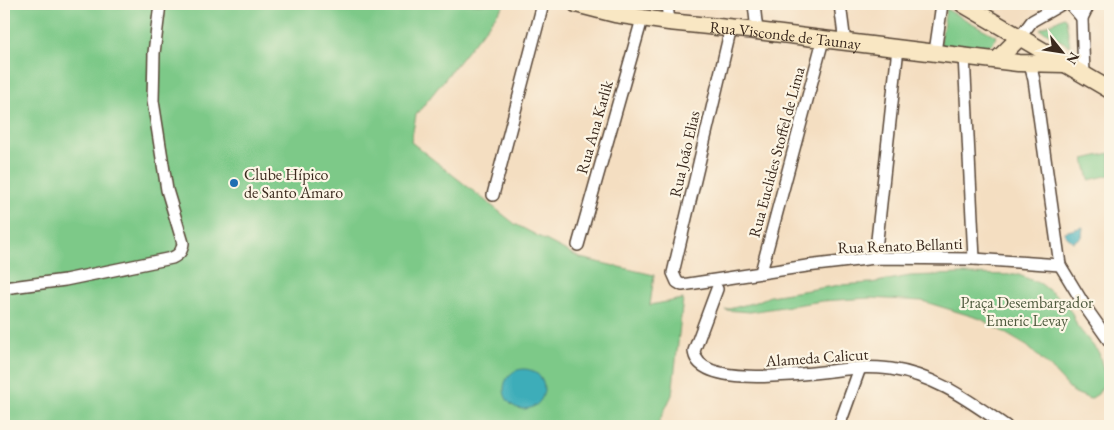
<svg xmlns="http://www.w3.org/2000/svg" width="1114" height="430" viewBox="0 0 1114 430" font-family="'EB Garamond',serif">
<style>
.green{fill:#7dc988;stroke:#5c7a53}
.water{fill:#3dadb9;stroke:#3c6c6c}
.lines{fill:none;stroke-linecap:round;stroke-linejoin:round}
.street-casing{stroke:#574536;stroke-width:14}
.secondary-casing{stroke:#574536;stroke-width:19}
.street{stroke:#fff;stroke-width:11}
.secondary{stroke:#f9e7c3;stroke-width:16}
.poi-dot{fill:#1f6fb2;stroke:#fcf5e5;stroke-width:2}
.labels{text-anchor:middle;stroke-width:4.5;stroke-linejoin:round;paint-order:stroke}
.street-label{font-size:16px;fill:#3b2a1e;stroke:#fcf5e5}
.poi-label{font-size:16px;fill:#3b2a1e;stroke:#fcf5e5;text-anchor:start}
.park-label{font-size:16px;fill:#4f5a3e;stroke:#fcf5e5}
</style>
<rect width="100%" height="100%" fill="#fcf5e5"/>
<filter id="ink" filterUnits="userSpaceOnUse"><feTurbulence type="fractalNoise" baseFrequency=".02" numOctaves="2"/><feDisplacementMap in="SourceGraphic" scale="10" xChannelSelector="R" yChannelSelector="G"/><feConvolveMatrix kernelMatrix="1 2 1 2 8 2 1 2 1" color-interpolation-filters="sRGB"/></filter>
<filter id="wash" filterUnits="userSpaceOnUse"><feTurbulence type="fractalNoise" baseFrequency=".0096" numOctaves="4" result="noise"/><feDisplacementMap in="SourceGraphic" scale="20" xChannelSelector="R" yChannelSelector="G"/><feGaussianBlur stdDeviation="1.12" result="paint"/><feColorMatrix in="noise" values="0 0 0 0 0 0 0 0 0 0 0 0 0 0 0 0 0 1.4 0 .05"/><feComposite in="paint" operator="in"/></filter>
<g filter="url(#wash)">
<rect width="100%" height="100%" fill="#f4dec1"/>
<g class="green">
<polygon points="4,4 499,4 504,5 416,115 411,142 515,224 580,258 654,275 650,305 683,299 672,395 657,426 4,426"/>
<polygon points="946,9 996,36 993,44 983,46 940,46"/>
<polygon points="1064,17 1066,19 1070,46 1040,29"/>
<polygon points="1110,153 1110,175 1089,180 1084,159"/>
<polygon points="961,274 1019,275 1041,284 1060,299 1072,313 1077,326 1099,353 1106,381 1098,394 1090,399 1073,392 1050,367 1027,346 981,319 922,301 870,298 822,301 750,312 725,310 756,302 770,296 840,285 871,283 910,276"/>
</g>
<g class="water">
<polygon points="1083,227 1082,237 1073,242 1065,235 1064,232"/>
<circle cx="524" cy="389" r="20"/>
</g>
</g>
<g filter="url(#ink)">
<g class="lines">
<defs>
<g id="street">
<polyline points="667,4 669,22"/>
<polyline points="754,4 757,31"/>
<polyline points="840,4 845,43"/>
<polyline points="1070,4 1082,18"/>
<polyline points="731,28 673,273 677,282 682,285 807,266 875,258 974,259 1060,265"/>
<polyline points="1020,37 1032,21 1062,4"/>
<polyline points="935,52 942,4"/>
<polyline points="964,55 974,259"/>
<polyline points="1030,64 1034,80 1060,265 1086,308 1110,342"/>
<polyline points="1084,75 1082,18 1089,4"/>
<polyline points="493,195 543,4"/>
<polyline points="578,245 642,19"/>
<polyline points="875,258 898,48"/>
<polyline points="761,272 823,40"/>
<path d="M4 288 65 280 172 258C180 254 182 251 183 243L167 190 153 101 154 53 160 4"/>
<path d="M717 289 694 351C698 394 828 370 857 368 868 367 881 368 891 369 937 376 969 401 1006 426"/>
<polyline points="839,426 860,368"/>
</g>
<g id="secondary">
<path id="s1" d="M576 4 615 14 669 22 757 31 1018 63 1065 64"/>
<polyline points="963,4 1110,90"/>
<polyline points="997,60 1020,37"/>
</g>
</defs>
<use href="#street" class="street-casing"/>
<use href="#secondary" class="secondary-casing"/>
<use href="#street" class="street"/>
<use href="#secondary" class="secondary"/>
</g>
</g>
<circle class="poi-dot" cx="234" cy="183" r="5"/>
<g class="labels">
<g class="street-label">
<text dy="6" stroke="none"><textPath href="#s1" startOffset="212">Rua Visconde de Taunay</textPath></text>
<text transform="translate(594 127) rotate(-74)" y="6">Rua Ana Karlik</text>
<text transform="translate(776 152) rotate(-75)" y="6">Rua Euclides Stoffel de Lima</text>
<text transform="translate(684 154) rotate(-77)" y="6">Rua João Elias</text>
<text transform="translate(900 245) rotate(-2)" y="6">Rua Renato Bellanti</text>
<text transform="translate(817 357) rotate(-4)" y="6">Alameda Calicut</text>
</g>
<g class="poi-label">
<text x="244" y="180">Clube Hípico<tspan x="244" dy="18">de Santo Amaro</tspan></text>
</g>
<g class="park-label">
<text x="1027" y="308">Praça Desembargador<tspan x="1027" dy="18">Emeric Levay</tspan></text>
</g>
</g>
<rect width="1114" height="430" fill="none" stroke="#fcf5e5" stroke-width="20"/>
<g transform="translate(1062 52) rotate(120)" stroke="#fcf5e5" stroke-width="4" paint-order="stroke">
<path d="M0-4L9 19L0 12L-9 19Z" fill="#3b2a1e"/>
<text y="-8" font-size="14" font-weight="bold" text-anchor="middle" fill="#3b2a1e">N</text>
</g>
</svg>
